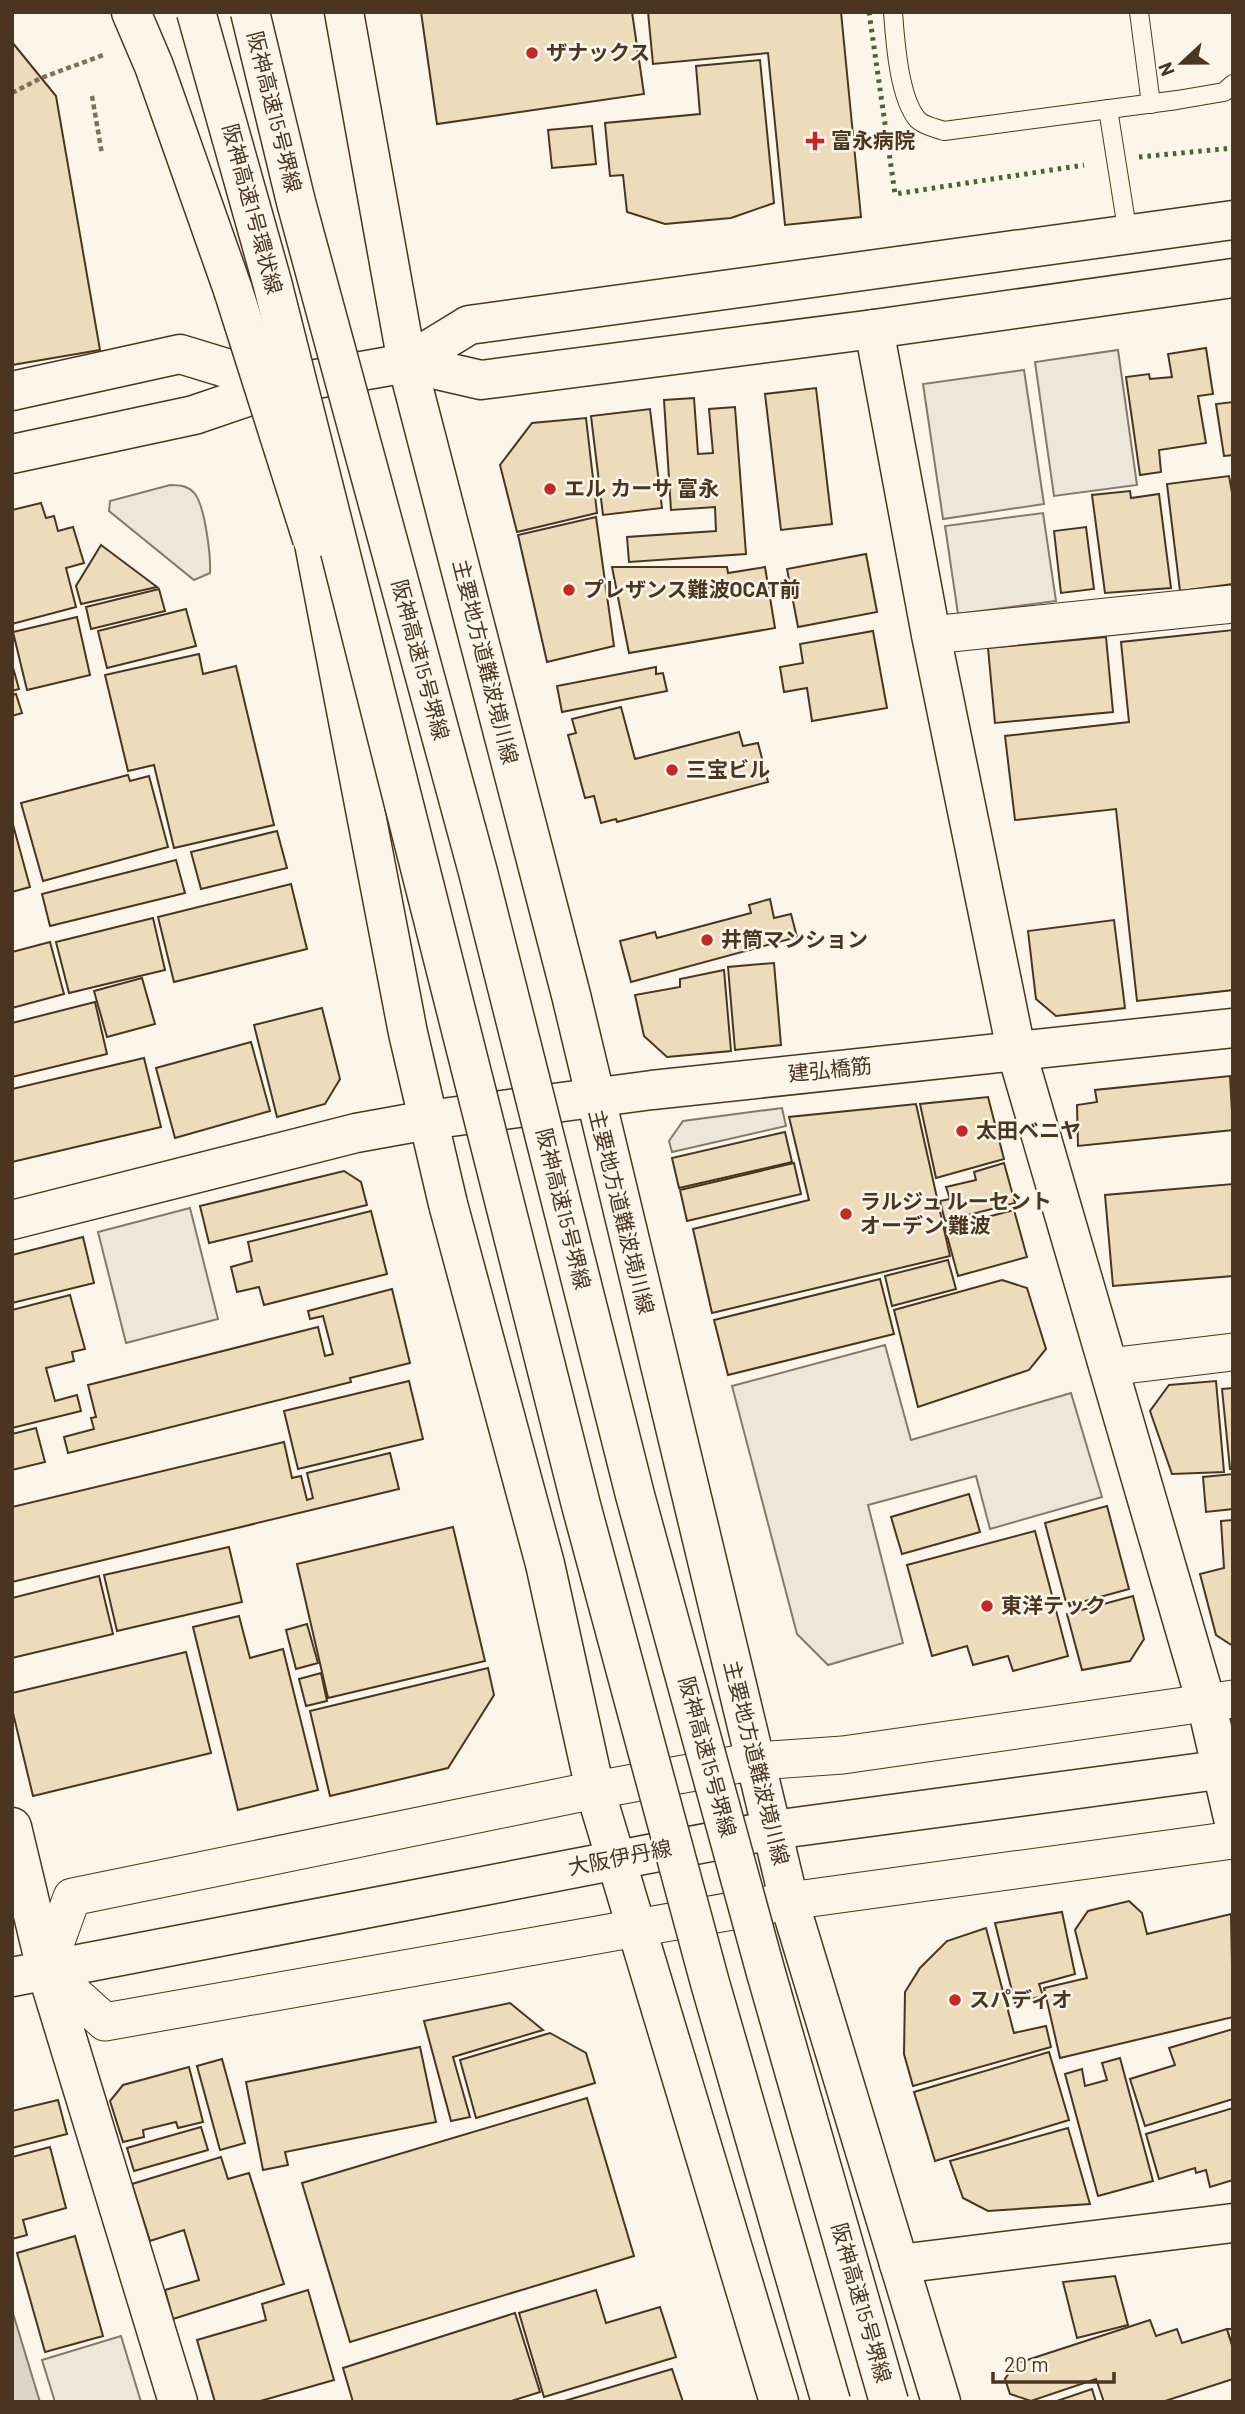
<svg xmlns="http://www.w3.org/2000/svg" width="1245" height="2414" viewBox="0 0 1245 2414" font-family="Barlow,'Noto Sans JP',sans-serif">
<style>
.green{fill:#ede6d9;stroke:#887966;stroke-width:2}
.parking{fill:#ede7d9;stroke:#887966;stroke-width:2}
.water{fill:#dcd4c6;stroke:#887966;stroke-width:2}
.building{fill:#ecdcbc;stroke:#4a3520;stroke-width:2}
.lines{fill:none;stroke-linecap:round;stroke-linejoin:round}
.lane-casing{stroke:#4a3520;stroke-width:20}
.street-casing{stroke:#4a3520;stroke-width:39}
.secondary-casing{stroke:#4a3520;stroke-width:41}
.primary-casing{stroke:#4a3520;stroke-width:41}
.highway-casing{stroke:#4a3520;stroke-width:41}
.path{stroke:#7f6f5c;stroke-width:4.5;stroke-dasharray:5 3.5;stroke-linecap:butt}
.lane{stroke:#fbf6e9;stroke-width:18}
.street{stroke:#fbf6e9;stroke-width:37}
.secondary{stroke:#fbf6e9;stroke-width:38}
.primary{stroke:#fbf6e9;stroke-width:38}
.highway{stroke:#fbf6e9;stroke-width:38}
.highway-bridge-casing{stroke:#4a3520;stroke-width:41;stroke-linecap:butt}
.highway-bridge{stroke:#fbf6e9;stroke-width:38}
.hedge{stroke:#436837;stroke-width:5;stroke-dasharray:3.5 5;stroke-linecap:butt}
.poi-dot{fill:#c62828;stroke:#fbf6e9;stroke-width:2.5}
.labels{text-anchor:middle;stroke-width:5;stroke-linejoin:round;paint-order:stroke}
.poi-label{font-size:21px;font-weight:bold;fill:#4a3520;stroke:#fbf6e9;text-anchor:start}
.street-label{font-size:21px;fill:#4a3520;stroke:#fbf6e9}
</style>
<rect width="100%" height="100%" fill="#fbf6e9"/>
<path class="green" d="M170 485C180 485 189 486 195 494 205 507 211 556 210 573L194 580 109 511 110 501Z"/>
<g class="parking">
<polygon points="1118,350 1137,485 1054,496 1035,362"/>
<polygon points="1024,370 1044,504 943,519 923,384"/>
<polygon points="1043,513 1056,601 958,614 945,526"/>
<polygon points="782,1108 786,1126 672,1152 669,1141 683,1121"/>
<polygon points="190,1208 218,1319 126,1343 98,1232"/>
<polygon points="885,1345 911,1440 1071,1393 1102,1497 990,1529 976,1476 868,1505 903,1643 828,1665 797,1634 732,1386"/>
<polygon points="121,2336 141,2402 55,2402 42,2360"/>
</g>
<polygon class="water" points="12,2310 40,2402 12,2402"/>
<g class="building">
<polygon points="421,12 632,12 644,94 437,124"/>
<polygon points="648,12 841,12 861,217 785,225 768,53 653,64"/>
<polygon points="12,42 56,96 100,350 12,365"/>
<polygon points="760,60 774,203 731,218 665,224 627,212 623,175 610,176 605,123 700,114 696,66"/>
<polygon points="592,126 596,164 552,168 548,130"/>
<polygon points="1206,348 1213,394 1198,396 1206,443 1159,450 1161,472 1140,475 1126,377 1149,374 1150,379 1172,377 1168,354"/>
<polygon points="816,388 832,524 781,530 765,394"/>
<polygon points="694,398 698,454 713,453 709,409 735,407 746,554 629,562 627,537 716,531 715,507 671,510 664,400"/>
<polygon points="1233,402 1233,455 1224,456 1216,404"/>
<polygon points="650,409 662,508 603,515 591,416"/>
<polygon points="586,418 597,513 517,532 500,465 532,423"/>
<polygon points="1229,476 1233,498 1233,584 1180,591 1167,484"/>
<polygon points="1130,491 1131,498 1159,494 1171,588 1105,593 1092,495"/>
<polygon points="41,503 46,518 54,516 58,531 73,527 84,563 66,568 76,607 12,624 12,510"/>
<polygon points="596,517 614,646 547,662 518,535"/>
<polygon points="1086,527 1094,589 1061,593 1054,531"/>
<polygon points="101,545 157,587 81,604 76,586"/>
<polygon points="866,554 877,612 798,627 787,569"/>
<polygon points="612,567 727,567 728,573 765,567 775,628 629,653"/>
<polygon points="159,589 165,611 91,629 86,607"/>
<polygon points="186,609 196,646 107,668 98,631"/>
<polygon points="77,617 90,675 27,690 13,632"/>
<polygon points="1233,630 1233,990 1137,1001 1116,809 1015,820 1005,736 1129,722 1121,642"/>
<polygon points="873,631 887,708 812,721 807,688 784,692 780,667 803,663 800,644"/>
<polygon points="1106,637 1113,712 995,723 988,648"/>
<polygon points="199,654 203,674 236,666 274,825 174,848 154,765 128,771 105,675"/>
<polygon points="12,664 19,689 12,691"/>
<polygon points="656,667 656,674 663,673 667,691 562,712 557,686"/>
<polygon points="16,694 22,713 12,716 12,695"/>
<polygon points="621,707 635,759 739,732 743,746 758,743 768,782 617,822 616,819 601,823 594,796 585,798 568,735 576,733 572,719"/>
<polygon points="128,775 130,781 149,776 168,847 43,881 21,803"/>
<polygon points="12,821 30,887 12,892"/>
<polygon points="277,831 287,868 201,889 191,852"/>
<polygon points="176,860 185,893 50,926 42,894"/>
<polygon points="291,884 307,949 174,982 158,917"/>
<polygon points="770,899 774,918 791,914 797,937 631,982 620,941 655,932 657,938 751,913 749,905"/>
<polygon points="153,918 165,970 69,993 56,942"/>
<polygon points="1114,920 1125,1008 1056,1016 1036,999 1028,931"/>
<polygon points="50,942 64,994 12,1008 12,952"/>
<polygon points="774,963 781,1045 735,1050 728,967"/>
<polygon points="724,970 731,1051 667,1057 644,1036 635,995 680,987 680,979"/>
<polygon points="142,978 155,1024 107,1037 94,991"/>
<polygon points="95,1002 107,1054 12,1077 12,1023"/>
<polygon points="322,1008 340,1079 325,1104 277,1117 254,1025"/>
<polygon points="251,1042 270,1111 175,1138 156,1068"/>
<polygon points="144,1058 161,1127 12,1162 12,1089"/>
<polygon points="1230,1076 1233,1130 1078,1146 1077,1105 1097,1102 1095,1090"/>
<polygon points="988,1097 1004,1159 936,1178 920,1104"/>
<polygon points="916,1104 950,1256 712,1313 693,1229 809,1200 789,1117"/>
<polygon points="785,1132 792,1162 679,1188 672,1158"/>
<polygon points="794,1163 801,1194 687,1221 680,1190"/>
<polygon points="1004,1163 1015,1203 945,1221 940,1201 950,1199 946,1187 976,1180 974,1172"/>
<polygon points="344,1171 361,1182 367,1205 209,1243 200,1206"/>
<polygon points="1233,1184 1233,1276 1113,1286 1105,1195"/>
<polygon points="1014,1210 1027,1257 958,1276 945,1228"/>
<polygon points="371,1211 387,1274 264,1305 259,1287 237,1292 231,1267 252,1261 248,1242"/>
<polygon points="83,1237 94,1283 12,1303 12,1255"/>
<polygon points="948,1260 956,1289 892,1306 885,1276"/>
<polygon points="880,1279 894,1334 728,1375 714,1320"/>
<polygon points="1002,1280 1027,1288 1046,1349 1029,1370 918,1407 894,1310"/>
<polygon points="392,1289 410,1363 350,1378 351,1382 68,1453 64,1437 94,1429 91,1418 96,1417 88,1385 318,1327 325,1356 333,1354 323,1316 310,1319 308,1311"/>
<polygon points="70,1295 85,1349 72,1352 74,1361 46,1368 55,1401 77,1395 81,1411 12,1428 12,1310"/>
<polygon points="409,1381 423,1439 298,1469 284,1411"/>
<polygon points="1216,1381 1224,1472 1172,1474 1150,1411 1169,1385"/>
<polygon points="1233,1388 1233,1469 1230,1469 1222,1389"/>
<polygon points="36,1428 45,1462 12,1470 12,1434"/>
<polygon points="284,1442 292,1478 301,1476 307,1500 313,1498 307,1473 390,1453 399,1489 12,1582 12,1507"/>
<polygon points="1233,1474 1233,1509 1206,1512 1203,1477"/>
<polygon points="969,1494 980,1532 902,1554 891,1517"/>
<polygon points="1107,1506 1129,1589 1067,1606 1045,1523"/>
<polygon points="1233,1520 1233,1646 1216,1635 1200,1574 1224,1568 1221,1521"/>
<polygon points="453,1527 485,1661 328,1698 297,1564"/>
<polygon points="1035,1531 1068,1656 1013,1671 1008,1656 973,1665 967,1646 932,1656 907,1565"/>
<polygon points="229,1547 242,1602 117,1631 104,1575"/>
<polygon points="99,1576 113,1634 12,1658 12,1598"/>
<polygon points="1133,1596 1144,1639 1130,1661 1082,1670 1067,1614"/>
<polygon points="239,1616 250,1658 283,1649 318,1790 238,1810 193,1627"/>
<polygon points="307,1624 318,1663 296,1669 286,1630"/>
<polygon points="186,1652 211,1753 33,1796 12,1709 12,1693"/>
<polygon points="488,1668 494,1695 448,1768 330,1796 310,1711"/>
<polygon points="321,1673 327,1701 306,1706 299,1679"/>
<polygon points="1129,1901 1142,1913 1147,1934 1231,1914 1233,2017 1060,2058 1044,1988 1087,1978 1075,1930 1088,1911"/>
<polygon points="1062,1912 1075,1974 1039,1984 1043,1996 1015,2003 995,1923"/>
<polygon points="986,1928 1014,2033 1046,2026 1051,2047 913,2086 904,2054 905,1992 920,1968 947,1941"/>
<polygon points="510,2003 543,2030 453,2057 470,2117 451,2121 424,2021"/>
<polygon points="1233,2029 1233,2099 1145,2126 1130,2079 1175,2065 1169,2048"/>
<polygon points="550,2033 586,2053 595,2083 476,2118 460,2060"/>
<polygon points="420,2047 436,2122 285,2152 288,2165 263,2170 246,2082"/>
<polygon points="1049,2052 1069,2120 935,2161 914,2092"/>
<polygon points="1120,2058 1153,2181 1098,2196 1065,2074 1082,2069 1085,2086 1107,2080 1102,2063"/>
<polygon points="222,2059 245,2143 220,2150 197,2066"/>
<polygon points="189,2067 203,2122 178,2128 176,2122 143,2130 144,2137 123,2142 110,2101 123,2085"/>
<polygon points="587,2098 634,2256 350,2342 302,2183"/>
<polygon points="58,2100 67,2134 12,2148 12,2111"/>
<polygon points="1233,2108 1233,2180 1210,2187 1206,2170 1196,2173 1195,2168 1159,2179 1146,2134"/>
<polygon points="201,2127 208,2150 134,2171 127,2148"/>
<polygon points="1068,2128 1090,2204 988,2211 963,2198 950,2161"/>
<polygon points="50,2147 66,2208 23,2220 27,2235 12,2239 12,2157"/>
<polygon points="221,2157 228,2179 249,2173 284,2284 173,2319 165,2290 199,2280 184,2230 150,2241 132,2184"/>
<polygon points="75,2236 103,2336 45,2352 17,2253"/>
<polygon points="1115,2276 1128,2325 1077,2338 1063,2282"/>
<polygon points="308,2290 334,2380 257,2402 215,2402 197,2340 266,2320 262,2304"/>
<polygon points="596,2290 606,2323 660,2307 676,2357 544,2397 519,2313"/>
<polygon points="515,2313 540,2392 508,2402 353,2402 343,2368"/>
<polygon points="1150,2320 1156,2336 1177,2329 1182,2343 1227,2329 1233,2348 1233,2379 1162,2402 1104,2402 1096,2379 1031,2401 1010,2394 1005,2379 1015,2364"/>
<polygon points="1227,2329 1233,2329 1233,2348"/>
<polygon points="672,2369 683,2402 561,2402"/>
<polygon points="1092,2389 1096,2402 1054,2402"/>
</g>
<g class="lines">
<defs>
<g id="lane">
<path d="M893 12C895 40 899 99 918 120 924 126 936 128 944 131L1177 100 1224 92 1233 84"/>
<polyline points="1139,12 1151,104"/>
<polyline points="1108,109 1128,235"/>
</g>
<g id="street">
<polyline points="931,635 1233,604"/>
<polyline points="1108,1367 1233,1352"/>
<polyline points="1233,1699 843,1755 756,1761 595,1790 72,1897 46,1969 105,2022 789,1901 1233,1840"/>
</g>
<g id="secondary">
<polyline points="874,329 931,635 1016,1050 1206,1702 1233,1818"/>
<polyline points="407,363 481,380 874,329 1233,278"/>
<polyline points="12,454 194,415 282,385 407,363 469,325 1233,220"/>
<polyline points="12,1220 356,1133 428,1120 652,1090 1233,1028"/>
<polyline points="12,1827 46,1969 178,2402"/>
<polyline points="899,2264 1233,2223"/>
</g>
<g id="primary">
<polyline points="344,12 407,363 571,995 789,1901 941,2402"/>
<polyline points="307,507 408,1033 448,1204 545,1564 595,1790 779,2402"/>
<polyline points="12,1977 773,1830 1233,1768"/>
</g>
<g id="highway">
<polyline points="131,12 154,66 233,290"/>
<polyline points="12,391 180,354 282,385"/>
</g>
</defs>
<use href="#lane" class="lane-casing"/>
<use href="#street" class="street-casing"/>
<use href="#secondary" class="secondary-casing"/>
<use href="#primary" class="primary-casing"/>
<use href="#highway" class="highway-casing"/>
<g class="path">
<polyline points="12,93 41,78 106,54"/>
<polyline points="92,96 102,154"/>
</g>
<use href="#lane" class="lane"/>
<use href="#street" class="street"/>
<use href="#secondary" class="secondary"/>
<use href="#primary" class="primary"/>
<use href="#highway" class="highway"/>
<defs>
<g id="highway-bridge">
<polyline points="196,12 272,282 581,1505 710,1983 831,2402"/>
<polyline points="250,12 296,202 478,872 635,1495 766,1973 889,2402"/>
<polyline points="233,290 312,539"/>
</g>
</defs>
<use href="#highway-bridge" class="highway-bridge-casing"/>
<use href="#highway-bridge" class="highway-bridge"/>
<g class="hedge">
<polyline points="869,12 895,194 1084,165"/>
<polyline points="1139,157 1233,148"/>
</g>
</g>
<g class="poi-dot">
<circle cx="532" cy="53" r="7"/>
<path d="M811.5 130.5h7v7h7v7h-7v7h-7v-7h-7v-7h7z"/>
<circle cx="550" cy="489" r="7"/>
<circle cx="569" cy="590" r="7"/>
<circle cx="672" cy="770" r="7"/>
<circle cx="707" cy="940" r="7"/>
<circle cx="962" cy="1131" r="7"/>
<circle cx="846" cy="1214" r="7"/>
<circle cx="987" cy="1606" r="7"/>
<circle cx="955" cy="2000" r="7"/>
</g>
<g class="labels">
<g class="poi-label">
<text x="546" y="60">ザナックス</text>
<text x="831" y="148">富永病院</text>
<text x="564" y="496">エル カーサ 富永</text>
<text x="583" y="597">プレザンス難波OCAT前</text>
<text x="686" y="777">三宝ビル</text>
<text x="721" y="947">井筒マンション</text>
<text x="976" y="1138">太田ベニヤ</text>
<text x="860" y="1209">ラルジュ ルーセント<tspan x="860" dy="24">オーデン 難波</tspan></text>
<text x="1001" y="1613">東洋テック</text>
<text x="969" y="2007">スパディオ</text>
</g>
<g class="street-label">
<text transform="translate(274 112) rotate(76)" y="7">阪神高速15号堺線</text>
<text transform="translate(252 209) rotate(75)" y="7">阪神高速1号環状線</text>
<text transform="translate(420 660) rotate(75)" y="7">阪神高速15号堺線</text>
<text transform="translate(485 662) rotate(76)" y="7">主要地方道難波境川線</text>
<text transform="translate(830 1070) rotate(-6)" y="7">建弘橋筋</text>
<text transform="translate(563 1209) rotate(76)" y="7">阪神高速15号堺線</text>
<text transform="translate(621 1212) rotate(76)" y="7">主要地方道難波境川線</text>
<text transform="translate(707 1757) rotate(75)" y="7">阪神高速15号堺線</text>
<text transform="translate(756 1763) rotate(76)" y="7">主要地方道難波境川線</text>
<text transform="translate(620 1858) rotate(-11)" y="7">大阪伊丹線</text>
<text transform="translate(861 2303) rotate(74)" y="7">阪神高速15号堺線</text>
</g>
</g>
<rect width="1245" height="2414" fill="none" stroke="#4a3520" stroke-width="28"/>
<g transform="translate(1182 63) rotate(248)" stroke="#fbf6e9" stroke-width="5" paint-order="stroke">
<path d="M0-5L12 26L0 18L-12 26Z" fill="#4a3520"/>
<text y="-10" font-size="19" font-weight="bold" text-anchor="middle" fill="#4a3520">N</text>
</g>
<path d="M993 2372v10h121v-10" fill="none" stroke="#4a3520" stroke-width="3.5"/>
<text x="1004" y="2372" font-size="21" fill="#4a3520" stroke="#fbf6e9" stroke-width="5" paint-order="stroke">20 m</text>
</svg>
